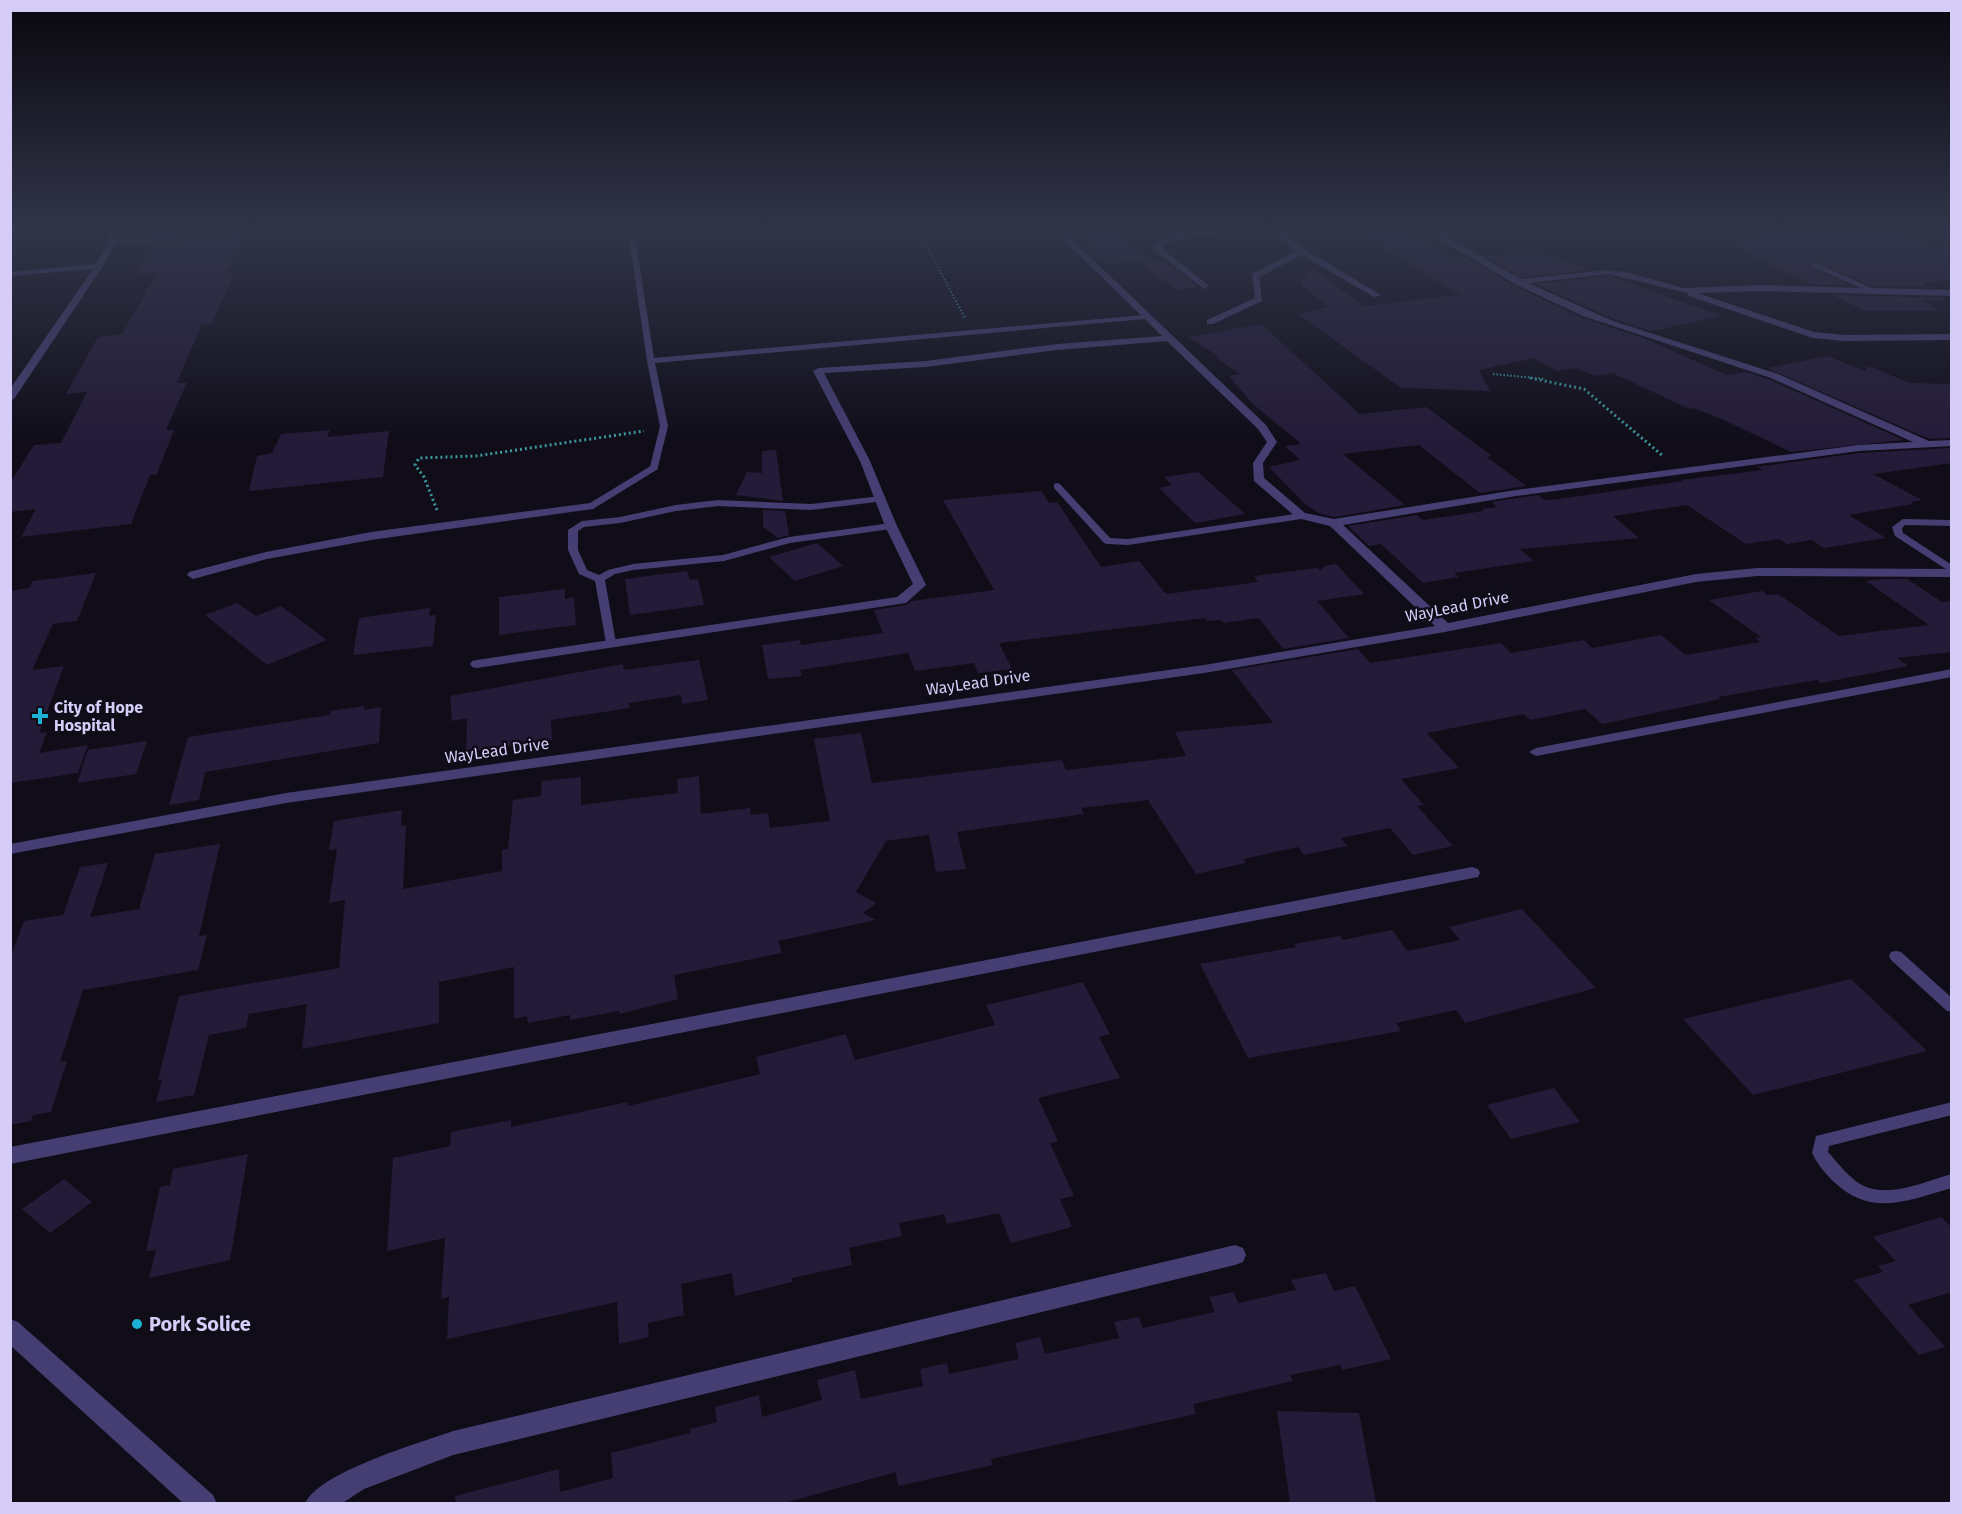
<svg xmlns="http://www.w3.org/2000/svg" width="1962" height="1514" viewBox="0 0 1962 1514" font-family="'Fira Sans',sans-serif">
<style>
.building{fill:#241b38}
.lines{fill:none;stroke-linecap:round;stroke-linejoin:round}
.path-far1{stroke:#3b999d;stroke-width:2;stroke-dasharray:1.5 2;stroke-linecap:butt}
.path{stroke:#3b999d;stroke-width:3;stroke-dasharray:2 3;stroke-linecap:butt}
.service{fill:#453e72;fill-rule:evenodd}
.minor{fill:#453e72;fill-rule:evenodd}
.poi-dot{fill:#1cb0d4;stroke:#100d19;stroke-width:2}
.labels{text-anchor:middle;stroke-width:5;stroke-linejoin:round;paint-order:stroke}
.street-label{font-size:16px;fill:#d5ccf8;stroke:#100d19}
.poi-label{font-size:16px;font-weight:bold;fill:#d5ccf8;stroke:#100d19;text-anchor:start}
.near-poi-label{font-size:20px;font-weight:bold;fill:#d5ccf8;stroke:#100d19;text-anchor:start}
</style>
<rect width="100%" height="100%" fill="#100d19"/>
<g class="building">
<polygon points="1077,230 1116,230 1154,260 1106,264 1082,244 1092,243"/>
<polygon points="1354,230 1405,231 1430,242 1457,258 1466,257 1514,286 1582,318 1643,338 1727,375 1746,372 1770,380 1904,440 1791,452 1724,420 1694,408 1690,409 1612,373 1596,376 1575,368 1557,371 1534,358 1479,370 1490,391 1401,388 1298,314 1329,307 1300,284 1311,268 1364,306 1460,295"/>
<polygon points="1829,230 1889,230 1952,249 1952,280 1922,283 1928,287 1873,286 1813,261 1812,269 1849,285 1811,284 1726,242 1738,242 1731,236 1737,236 1736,235"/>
<polygon points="247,233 225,275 234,274 212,324 202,324 177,383 187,382 166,430 174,430 157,474 150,475 131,524 21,537 36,509 10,512 10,483 34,445 61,443 87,392 66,394 85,360 98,337 122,334 158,272 134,273 156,243 193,240 195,237"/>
<polygon points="1539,252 1591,270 1521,277 1485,256"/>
<polygon points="1163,260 1198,287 1176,290 1141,262"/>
<polygon points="1608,276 1614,278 1722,316 1652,331 1614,319 1536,284"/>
<polygon points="1833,295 1942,298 1946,301 1922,300 1939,311 1865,311"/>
<polygon points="1261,324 1360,414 1426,407 1492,456 1487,457 1526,486 1480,493 1419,445 1343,454 1405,505 1334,517 1318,513 1305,504 1269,467 1300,460 1285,446 1301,444 1252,403 1229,376 1240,374 1215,357 1220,357 1188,337"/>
<polygon points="1827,356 1865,371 1868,366 1910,383 1952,384 1952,438 1929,439 1767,368"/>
<polygon points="330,430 327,437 389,431 383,477 249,491 257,456 272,453 281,434"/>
<polygon points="1952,448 1952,463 1873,474 1922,500 1910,502 1913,504 1849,515 1886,538 1824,548 1812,540 1787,544 1779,539 1746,544 1687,505 1613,516 1639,538 1520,549 1534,561 1454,573 1459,577 1423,583 1381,544 1369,546 1348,526 1417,515 1423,520 1484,511 1482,509 1497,507 1492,502 1516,498 1538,495 1545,500 1559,499 1683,481 1681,480 1763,470 1757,467 1859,453"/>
<polygon points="776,450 783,501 736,495 747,472 762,473 762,451"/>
<polygon points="1198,472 1245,514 1195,523 1159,488 1172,485 1164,477"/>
<polygon points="1041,491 1049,503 1057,502 1101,567 1139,561 1166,594 1258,582 1254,576 1317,568 1320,570 1325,566 1336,564 1364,594 1317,601 1349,638 1283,649 1259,618 1224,623 1221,620 1207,621 1205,618 999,643 1012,669 978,673 974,663 915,671 908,653 800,670 802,676 768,679 762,645 800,640 801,645 883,633 874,610 906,605 912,601 994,590 943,500"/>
<polygon points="763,510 785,511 789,535 778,538 763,527"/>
<polygon points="817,543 843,566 795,581 769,557"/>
<polygon points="687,571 690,580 698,579 704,605 630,615 625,579"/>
<polygon points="96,573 77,621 53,624 32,670 64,666 39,733 47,732 39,753 88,745 78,773 10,783 10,591 29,588 33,581"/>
<polygon points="1883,579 1907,579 1942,602 1952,601 1952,652 1897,658 1908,666 1821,683 1817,680 1718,697 1721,699 1602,724 1585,709 1530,720 1524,714 1427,733 1459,768 1401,779 1424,805 1417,806 1453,846 1413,855 1390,828 1341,838 1347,846 1304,855 1298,847 1243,859 1246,863 1196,874 1148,800 1081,808 1084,814 957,832 966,869 936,872 929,835 886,841 856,892 876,903 863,913 876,920 778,941 782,953 674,975 678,999 620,1014 619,1011 570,1020 570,1015 528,1023 527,1016 514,1019 514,967 439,982 439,1023 302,1049 307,1004 249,1014 246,1028 209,1035 194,1095 156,1102 162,1079 158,1080 179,996 339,968 345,900 329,903 337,849 329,850 334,821 402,810 401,826 406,825 403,889 502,871 502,850 508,849 513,800 541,796 542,781 581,777 581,805 678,793 677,779 699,776 701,814 750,808 751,815 768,813 770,828 830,821 814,739 861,733 872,783 1062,760 1066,770 1186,756 1175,732 1273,723 1232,670 1358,649 1370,663 1501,643 1511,653 1584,640 1592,648 1661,635 1686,655 1760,642 1755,638 1761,637 1709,600 1762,591 1768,595 1778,594 1839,636 1929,625 1866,581"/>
<polygon points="565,589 565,599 574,597 576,625 499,635 499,597"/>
<polygon points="237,603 256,616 281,606 327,640 267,665 205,615"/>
<polygon points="430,608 429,616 436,615 433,646 353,655 359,618"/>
<polygon points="699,660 708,700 682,704 681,695 629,703 630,708 551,720 552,740 466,753 467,718 452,721 450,696 623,664 624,670"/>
<polygon points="364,706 364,710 381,707 379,743 205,772 199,800 169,805 188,737 330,715 330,711"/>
<polygon points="147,741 136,774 77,783 88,750"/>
<polygon points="220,844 199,936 207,935 198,970 83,990 60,1062 67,1061 51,1112 33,1115 31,1121 10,1125 10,958 24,921 63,915 80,867 108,863 90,917 139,909 155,854"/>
<polygon points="1522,909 1596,988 1465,1023 1456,1010 1396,1023 1401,1031 1248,1058 1200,964 1296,947 1294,944 1340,936 1343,940 1392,930 1407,951 1460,940 1449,927"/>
<polygon points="1851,979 1927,1051 1753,1095 1683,1019"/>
<polygon points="1083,982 1110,1034 1099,1037 1120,1078 1038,1098 1058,1141 1050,1143 1074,1196 1060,1199 1072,1227 1011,1243 999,1213 947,1224 944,1214 899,1223 902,1236 849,1248 852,1265 792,1278 792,1282 735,1296 732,1273 681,1284 684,1315 648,1323 649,1337 619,1344 617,1302 447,1339 449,1297 441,1299 445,1238 387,1251 393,1158 450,1146 451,1132 511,1120 511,1127 627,1102 628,1106 760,1074 756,1057 846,1034 855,1060 995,1025 986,1005"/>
<polygon points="1554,1088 1580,1122 1511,1139 1487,1105"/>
<polygon points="248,1154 230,1260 149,1278 156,1250 146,1251 160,1187 170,1185 173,1169"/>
<polygon points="64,1179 92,1202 50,1233 22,1209"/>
<polygon points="1941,1217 1952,1228 1952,1292 1908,1305 1945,1347 1919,1355 1854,1280 1883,1272 1878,1266 1896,1261 1873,1237"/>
<polygon points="1326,1273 1334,1291 1355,1286 1391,1359 1342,1370 1340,1365 1290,1375 1293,1381 1193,1404 1196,1414 991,1459 993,1465 898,1486 896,1472 784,1503 456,1503 455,1496 559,1469 560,1492 613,1478 611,1453 690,1433 690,1429 717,1422 715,1407 759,1395 762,1417 822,1400 817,1380 855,1370 861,1399 923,1386 920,1369 947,1363 949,1374 1019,1359 1015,1343 1040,1337 1045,1354 1119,1338 1114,1322 1139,1317 1143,1328 1215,1312 1209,1297 1234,1292 1238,1303 1296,1290 1291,1280"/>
<polygon points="1277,1411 1359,1413 1376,1503 1290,1503"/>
</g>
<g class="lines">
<g class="path-far1">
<polyline points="879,230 922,237 965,318"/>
<polyline points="1493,374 1545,379"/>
</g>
<g class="path">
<polyline points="1530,378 1584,389 1663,456"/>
<polyline points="437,510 424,477 415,465 419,458 476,456 644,431"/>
</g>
<g class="service">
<polygon points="628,230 634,230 654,358 1145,315 1149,317 1145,319 655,363 668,426 658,467 654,470 650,467 660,426 647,361"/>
<polygon points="191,235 193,238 112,245 109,243 112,241"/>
<polygon points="1057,483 1060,484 1110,538 1128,539 1301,513 1306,516 1301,519 1128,545 1107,544 1104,543 1054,488 1054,484"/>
<polygon points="881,496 884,497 884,501 811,510 718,506 676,511 620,523 584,527 578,531 578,550 587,570 599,575 608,570 633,564 723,555 789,537 891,523 896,526 891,529 790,543 724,561 633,570 615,574 605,580 616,643 611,646 606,643 595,581 579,574 568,550 568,530 582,521 620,517 676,505 718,500 811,504"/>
<polygon points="1903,519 1952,520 1952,526 1905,525 1902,528 1903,533 1952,565 1952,573 1895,536 1892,527"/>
<polygon points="1896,951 1901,952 1952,998 1952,1012 1947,1011 1891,960 1889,956 1891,952"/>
<path d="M1952 1102V1115L1829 1146 1828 1152C1837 1162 1846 1174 1857 1182 1884 1201 1923 1182 1952 1174V1188C1908 1200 1872 1218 1834 1182 1826 1174 1817 1164 1812 1153L1816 1136Z"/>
</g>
<g class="minor">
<polygon points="110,230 118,230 116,243 103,266 14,399 10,400 10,389 93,269 10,276 10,272 96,264 108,243"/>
<polygon points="1054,230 1062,230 1266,425 1277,442 1263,463 1264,478 1305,513 1334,519 1516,490 1859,445 1913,442 1771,378 1583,316 1515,284 1424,230 1466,230 1442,234 1521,279 1608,270 1625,272 1684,288 1761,285 1861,288 1813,267 1813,263 1816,263 1872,288 1952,290 1952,296 1761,291 1697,293 1814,332 1845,335 1952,334 1952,340 1845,341 1813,338 1689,296 1688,293 1608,274 1528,283 1613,321 1778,374 1929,441 1952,440 1952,446 1859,451 1516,496 1343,525 1448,623 1696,574 1757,568 1952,569 1952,577 1757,576 1696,582 1445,632 1204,673 286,803 10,854 10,844 286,793 1204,665 1435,626 1330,526 1297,518 1254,481 1253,463 1267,442 1258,429 1167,341 1057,350 926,367 824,373 870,461 897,526 926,585 906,603 477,668 472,667 470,664 472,661 477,660 897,597 913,584 885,526 860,461 813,371 818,368 926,361 1057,344 1162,336"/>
<path d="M1233 230H1269L1185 238 1165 243 1161 248 1207 284 1208 286 1204 289 1153 249C1167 228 1209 232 1233 230Z"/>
<polygon points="1269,230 1278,230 1306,250 1381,295 1374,297 1302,255 1259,277 1262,301 1213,324 1207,324 1207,320 1255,298 1252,274 1297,251"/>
<polygon points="1485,230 1556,230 1522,235"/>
<polygon points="654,464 658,465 658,469 593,509 371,540 267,559 193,579 187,575 189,572 266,552 371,532 590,503"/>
<polygon points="1952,669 1952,677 1536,756 1529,752 1536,748"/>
<polygon points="1472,867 1478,869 1480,873 1478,877 10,1164 10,1147"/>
<path d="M1235 1245 1243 1248 1246 1255 1243 1262 1235 1265 453 1455 364 1489 341 1504H305C318 1472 420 1443 453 1431Z"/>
<polygon points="10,1319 18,1322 213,1495 217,1504 184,1504 10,1345"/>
</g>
</g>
<linearGradient id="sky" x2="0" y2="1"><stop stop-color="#09070e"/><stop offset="0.52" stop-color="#313549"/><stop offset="1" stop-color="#313549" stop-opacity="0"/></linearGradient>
<rect width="1962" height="442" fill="url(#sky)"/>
<g class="poi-dot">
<path d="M37 707h6v6h6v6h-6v6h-6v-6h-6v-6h6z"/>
<circle cx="137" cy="1324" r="6"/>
</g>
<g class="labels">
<g class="street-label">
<text transform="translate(1457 606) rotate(-11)" y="6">WayLead Drive</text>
<text transform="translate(978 682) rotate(-8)" y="6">WayLead Drive</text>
<text transform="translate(497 750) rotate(-8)" y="6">WayLead Drive</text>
</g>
<g class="poi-label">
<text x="54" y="713">City of Hope<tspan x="54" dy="18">Hospital</tspan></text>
</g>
<g class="near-poi-label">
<text x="149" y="1331">Pork Solice</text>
</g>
</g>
<rect width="1962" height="1514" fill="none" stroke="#d5ccf8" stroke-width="24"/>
</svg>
